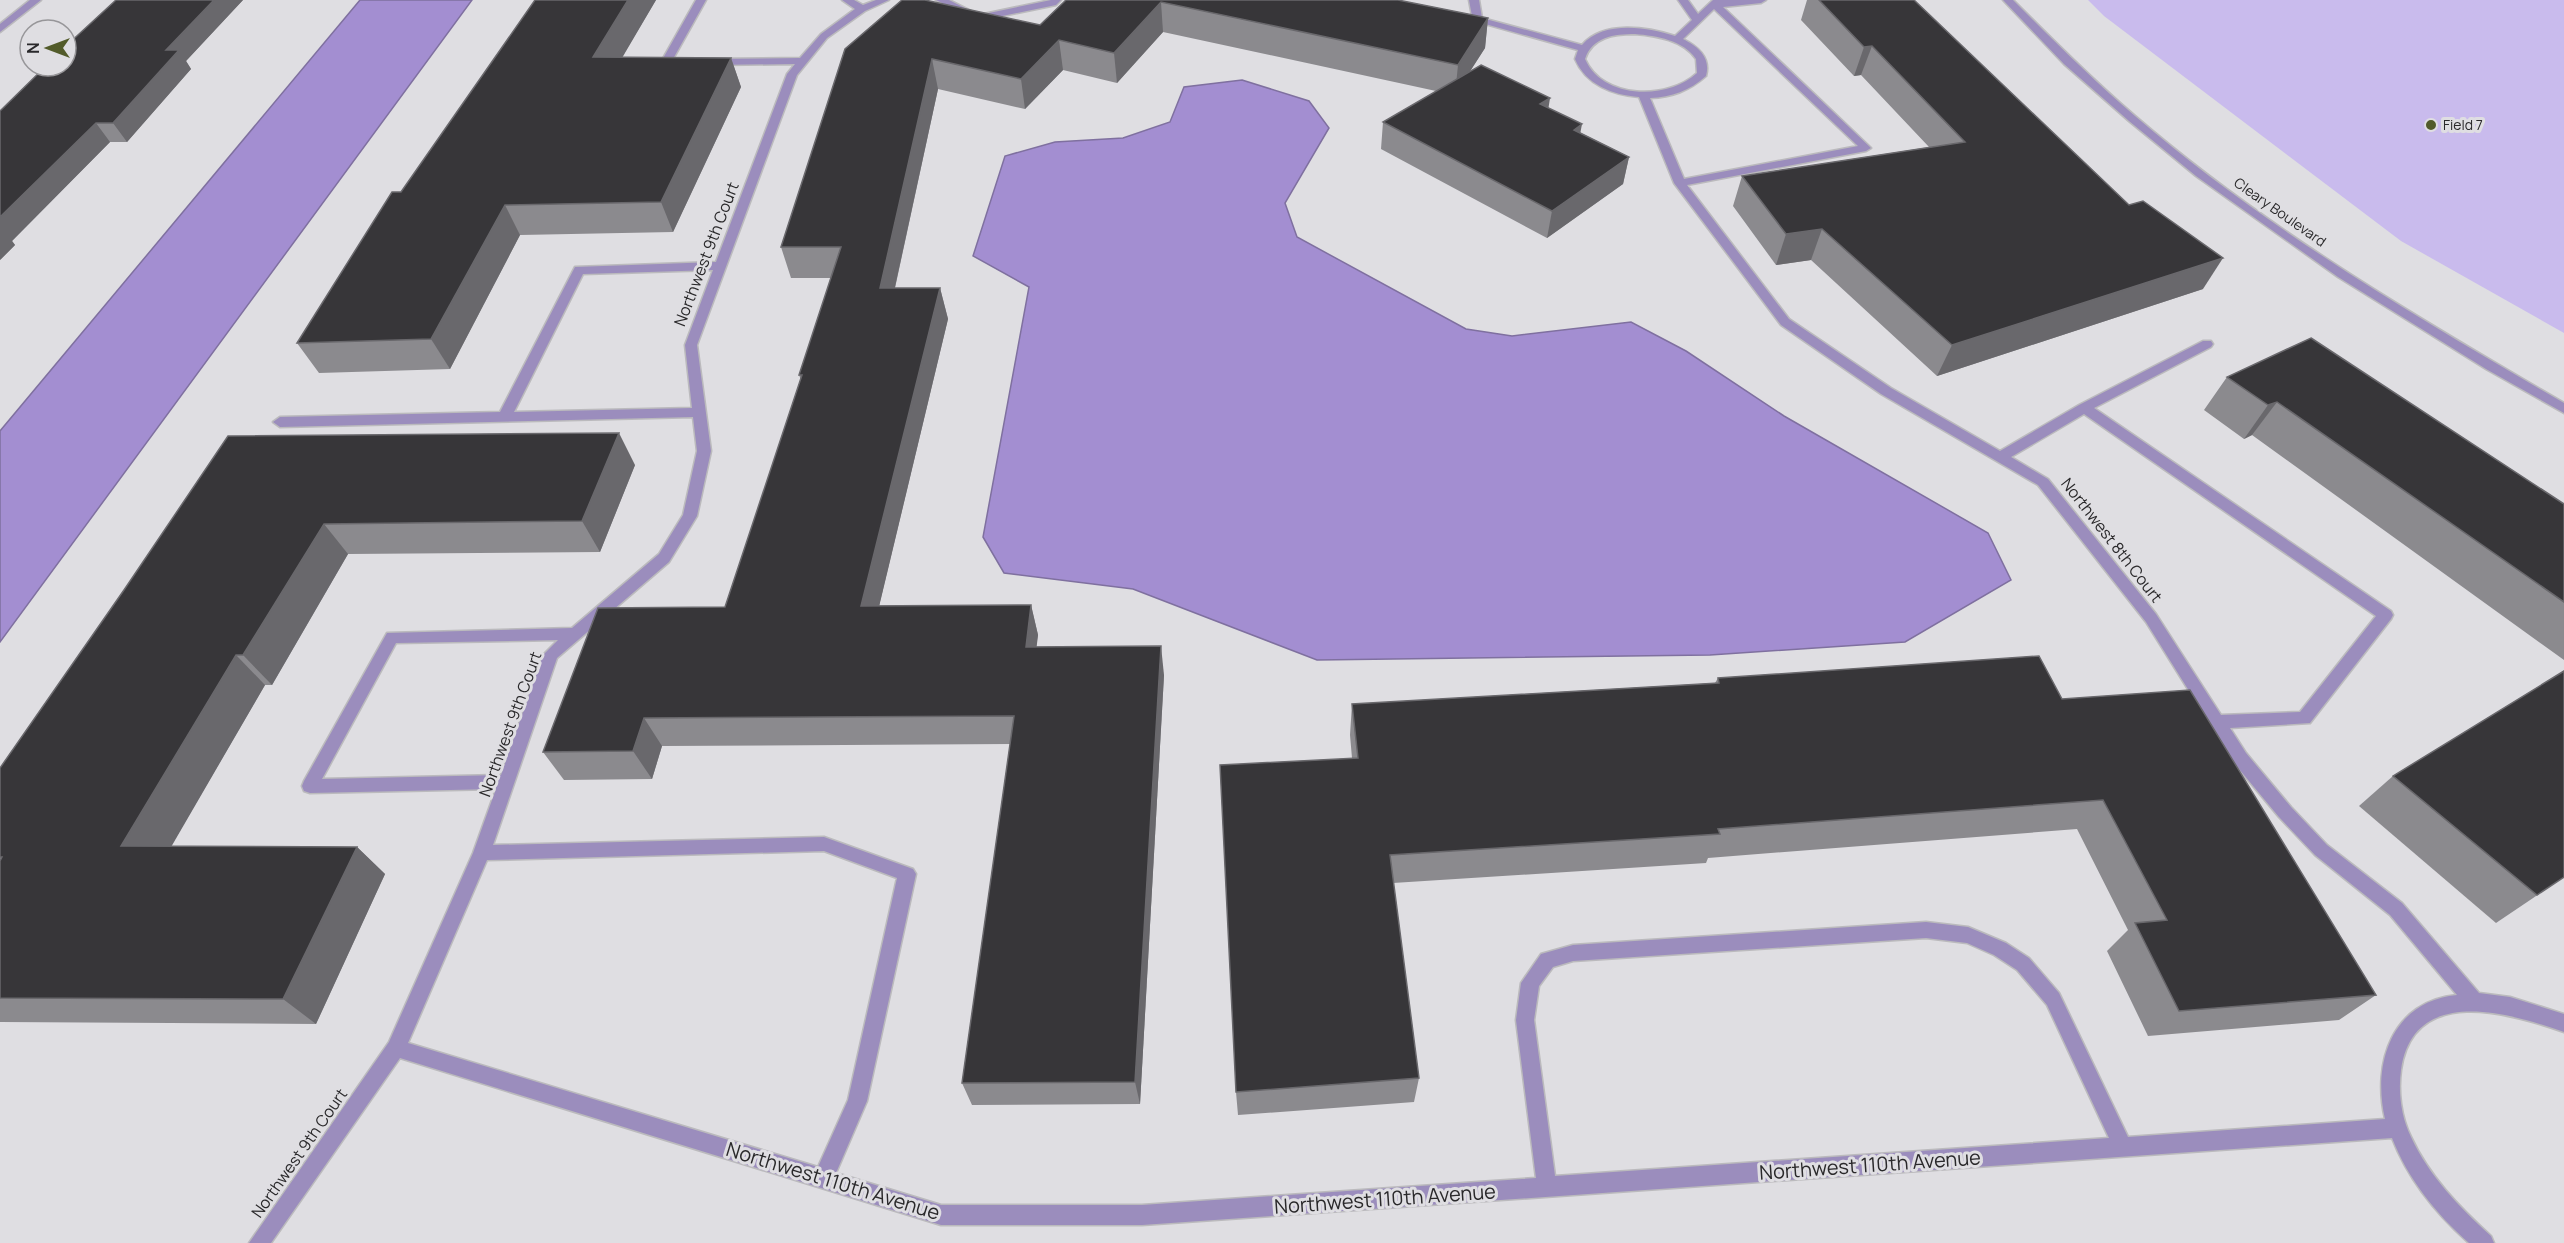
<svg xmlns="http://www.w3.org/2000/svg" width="2564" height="1243" viewBox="0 0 2564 1243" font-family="Manrope,sans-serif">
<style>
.green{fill:#c9bbed}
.water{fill:#a38ed1;stroke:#7f709f;stroke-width:1.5}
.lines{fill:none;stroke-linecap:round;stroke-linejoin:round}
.minor-casing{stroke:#bbbabd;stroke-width:3}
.minor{fill:#9b8dbd;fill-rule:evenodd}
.wall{fill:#8b8a8e}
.shaded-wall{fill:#69686c}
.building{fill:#373639;stroke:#69686c;stroke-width:1.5}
.poi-dot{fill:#525b2a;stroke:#dfdee2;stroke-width:2}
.labels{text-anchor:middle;stroke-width:6;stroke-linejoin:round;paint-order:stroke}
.far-poi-label{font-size:14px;fill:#2a292b;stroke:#dfdee2;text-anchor:start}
.far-street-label{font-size:14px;fill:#2a292b;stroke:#dfdee2}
.street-label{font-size:16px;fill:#2a292b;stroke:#dfdee2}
.near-street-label{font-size:20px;fill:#2a292b;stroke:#dfdee2}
</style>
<rect width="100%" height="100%" fill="#dfdee2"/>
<polygon class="green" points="2088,0 2564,0 2564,333 2401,241 2104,16"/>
<g class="water">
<polygon points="360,0 472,0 0,642 0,431"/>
<polygon points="1242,80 1309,101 1329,128 1285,203 1297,237 1466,329 1512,336 1631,322 1686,351 1784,416 1988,533 2011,580 1905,642 1710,655 1317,660 1133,589 1004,573 983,537 1029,287 973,256 1005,156 1055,142 1123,138 1170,122 1184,87"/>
</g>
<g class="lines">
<defs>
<g id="minor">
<polygon points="30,0 41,0 0,32 0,24"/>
<polygon points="696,0 706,0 673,59 682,59 687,62 682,65 662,64 661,62"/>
<path d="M842 0H854L863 5 876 0H889L865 11 827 38 797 75 697 345 711 451 697 516 669 562 557 658 493 845 824 837 913 869 916 874 867 1101 836 1173 941 1205H1142L1536 1178 1516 1020 1521 983 1541 954 1573 945 1926 922 1968 927 2006 943 2029 958 2059 993 2128 1137 2385 1119C2372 1063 2392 1001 2457 995L2390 915 2315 855 2279 817 2234 763 2146 622 2038 485 1881 394 1781 325 1674 183 1639 97C1613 95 1586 85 1575 59L1578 50 1464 18 1472 16 1469 0H1479L1482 18 1582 45C1603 20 1648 27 1675 36L1692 20 1678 0H1688L1698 14 1713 0H1766L1761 3 1723 7 1871 148 1866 151 1687 185 1789 319 1891 388 2000 451 2079 405 2203 341H2211L2213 344 2211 347 2094 408 2391 611 2393 615 2391 619 2310 723 2230 728 2246 753 2291 807 2327 845 2402 903 2479 993 2510 997 2564 1014V1032C2510 1013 2413 984 2401 1070 2398 1092 2401 1117 2411 1137 2429 1176 2459 1207 2491 1236L2494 1243H2469C2436 1214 2408 1179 2392 1138L1142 1225H941L400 1058 271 1243H249L389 1042 473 853 496 789 310 793 304 791 302 786 304 781 387 633 572 628 659 554 683 515 697 451 693 417 280 427 273 422 280 417 500 412 575 267 716 262 787 74 795 64 712 65 707 62 712 59 800 58 821 34 855 9ZM1714 9 1858 146 1684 179 1650 98C1672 97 1689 91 1706 76 1711 58 1699 47 1683 39ZM1635 34C1657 36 1683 40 1696 59L1697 73C1668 100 1603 100 1585 59 1592 37 1614 34 1635 34ZM713 270 685 345 692 408 514 412 583 274ZM2084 414 2376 616 2300 712 2221 715 2156 614 2048 479 2011 457ZM558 640 543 655 501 775 322 779 396 643ZM824 851 897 878 848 1100 818 1167 408 1043 487 860ZM1926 938 1967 943 1994 955 2017 970 2047 1005 2109 1138 1555 1176 1534 1020 1539 986 1553 967 1573 961Z"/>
<polygon points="936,0 949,0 979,15 1051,0 1061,0 1056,5 978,21"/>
<path d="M2003 0H2013C2053 40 2092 79 2135 116 2265 228 2416 317 2564 403V413L2486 369 2338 277 2196 176 2129 121 2064 64Z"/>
</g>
</defs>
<use href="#minor" class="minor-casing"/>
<use href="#minor" class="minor"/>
</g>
<g class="wall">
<polygon points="116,0 243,0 186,61 191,69 127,142 110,142 12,241 15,245 0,260"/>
<polygon points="535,0 656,0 622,57 731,58 741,87 673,232 520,235 450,369 319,373 297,343"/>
<polygon points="1066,0 1398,0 1488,18 1485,48 1470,71 1548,108 1581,133 1629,157 1623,184 1547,238 1381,149 1383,122 1436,91 1163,32 1117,83 1063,70 1025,109 938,89 895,288 940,288 948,319 879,606 1031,605 1038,635 1036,647 1164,675 1140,1104 972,1105 962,1083 1010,744 662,746 652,779 564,780 543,752 725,607 801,380 799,375 831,278 791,278 781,247 845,49 1040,25"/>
<polygon points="1807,0 1914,0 2203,289 1937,376 1811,260 1776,265 1733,206 1742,176 1929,147 1861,75 1854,76 1801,20"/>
<polygon points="2227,377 2564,504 2564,660 2252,435 2244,439 2204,410"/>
<polygon points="228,436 635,465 600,552 348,554 272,685 265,685 171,846 357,847 385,874 316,1024 0,1022 0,768 124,590"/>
<polygon points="1718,678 2062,699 2376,995 2339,1020 2148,1036 2107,951 2128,930 2077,829 1708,858 1706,863 1393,883 1419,1078 1414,1102 1238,1115 1236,1092 1352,758 1350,735 1352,704 1715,683"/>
<polygon points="2393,776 2564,877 2496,923 2359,806"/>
</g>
<g class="shaded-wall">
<polygon points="214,0 243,0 186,61 191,69 127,142 113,123 166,50"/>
<polygon points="628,0 656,0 605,87 593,57"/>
<polygon points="1161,2 1163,32 1117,83 1114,53"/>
<polygon points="1488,18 1485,48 1455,95 1458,65"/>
<polygon points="1059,40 1063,70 1025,109 1021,79"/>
<polygon points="1872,46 1861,75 1854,76 1864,47"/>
<polygon points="731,58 741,87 673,232 661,202"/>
<polygon points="932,59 938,89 888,319 880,288"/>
<polygon points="1550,98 1546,124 1540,104"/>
<polygon points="96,123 110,142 12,241 15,245 0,260 0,217"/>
<polygon points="1582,124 1577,151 1574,130"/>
<polygon points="1629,157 1623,184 1547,238 1552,211"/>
<polygon points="505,205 520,235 450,369 431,339"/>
<polygon points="1822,229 1811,260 1776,265 1786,234"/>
<polygon points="2223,258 2203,289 1937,376 1952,345"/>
<polygon points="940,288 948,319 872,636 861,606"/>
<polygon points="2277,402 2252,435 2244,439 2268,405"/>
<polygon points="619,433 635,465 600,552 582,521"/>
<polygon points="324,524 348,554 272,685 243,655"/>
<polygon points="1031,605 1038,635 1033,677 1026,647"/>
<polygon points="1161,646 1164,675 1140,1104 1135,1082"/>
<polygon points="236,655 265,685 156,873 121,846"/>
<polygon points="644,718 662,746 652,779 633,751"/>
<polygon points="357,847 385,874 316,1024 283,999"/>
</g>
<g class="building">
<polygon points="116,0 214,0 166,50 179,50 113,123 96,123 0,217 0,111 46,66 66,66 66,46"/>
<polygon points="535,0 628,0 593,57 731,58 661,202 505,205 431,339 297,343 392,192 401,192"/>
<polygon points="902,0 925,0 1040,25 1066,0 1398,0 1488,18 1458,65 1161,2 1114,53 1059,40 1021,79 932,59 880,288 940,288 861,606 1031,605 1026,647 1161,646 1135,1082 962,1083 1014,716 644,718 633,751 543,752 598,608 725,607 802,375 799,375 841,247 781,247 845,49"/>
<polygon points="1819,0 1914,0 2129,205 2143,201 2223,258 1952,345 1822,229 1786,234 1742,176 1965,142 1872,46 1864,47"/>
<polygon points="1481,65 1550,98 1540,104 1582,124 1574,130 1629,157 1552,211 1383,122"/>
<polygon points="2311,338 2564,504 2564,602 2277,402 2268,405 2227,377"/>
<polygon points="619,433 582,521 324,524 243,655 236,655 121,846 357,847 283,999 0,998 0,861 2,857 0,857 0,768 124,590 228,436"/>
<polygon points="2039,656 2062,699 2190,690 2376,995 2179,1011 2135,923 2167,920 2103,800 1718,829 1720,834 1390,855 1419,1078 1236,1092 1220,765 1358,758 1352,704 1719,683 1718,678"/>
<polygon points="2564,671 2564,877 2537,895 2393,776"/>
</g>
<circle class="poi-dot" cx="2431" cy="125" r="6"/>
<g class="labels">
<g class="far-poi-label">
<text x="2443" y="130">Field 7</text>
</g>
<g class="far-street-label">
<text transform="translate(2280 212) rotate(35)" y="5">Cleary Boulevard</text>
</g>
<g class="street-label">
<text transform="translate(706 254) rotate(-69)" y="6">Northwest 9th Court</text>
<text transform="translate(2112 540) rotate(52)" y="6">Northwest 8th Court</text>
<text transform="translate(510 724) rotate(-70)" y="6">Northwest 9th Court</text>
<text transform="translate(299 1153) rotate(-55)" y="6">Northwest 9th Court</text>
</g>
<g class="near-street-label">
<text transform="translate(1870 1165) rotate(-4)" y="7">Northwest 110th Avenue</text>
<text transform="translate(833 1181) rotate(17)" y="7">Northwest 110th Avenue</text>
<text transform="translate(1385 1199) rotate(-4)" y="7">Northwest 110th Avenue</text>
</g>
</g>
<g transform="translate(48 48) rotate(270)"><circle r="28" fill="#dfdee2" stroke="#979699" stroke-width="1.5"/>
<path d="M0-4.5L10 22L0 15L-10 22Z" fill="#525b2a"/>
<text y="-9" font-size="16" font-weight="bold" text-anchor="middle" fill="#2a292b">N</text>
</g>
</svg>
